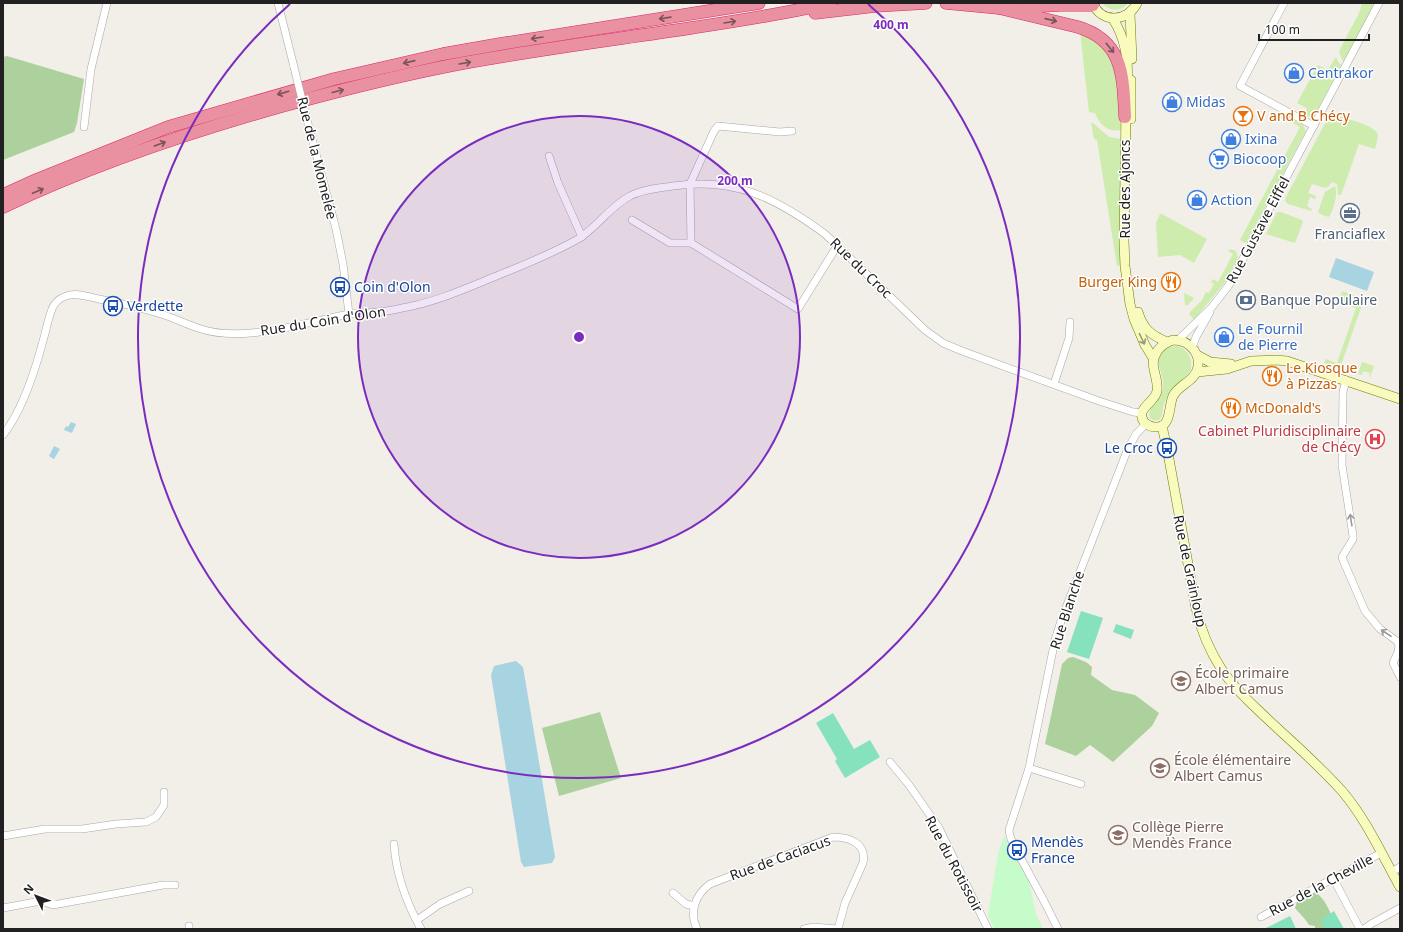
<svg xmlns="http://www.w3.org/2000/svg" width="1403" height="932" viewBox="0 0 1403 932" font-family="'Noto Sans',sans-serif">
<style>
.grass{fill:#cdecae}
.forest{fill:#acd19c}
.park{fill:#c6fbca}
.pitch{fill:#86e1bd}
.water{fill:#a8d3e0}
.lines{fill:none;stroke-linecap:round;stroke-linejoin:round}
.street-casing{stroke:#a8a8a8;stroke-width:8}
.secondary-casing{stroke:#717e03;stroke-width:10}
.highway-casing{stroke:#df2666;stroke-width:13}
.street{stroke:#fff;stroke-width:7}
.secondary{stroke:#f8fbbd;stroke-width:9}
.highway{stroke:#e990a1;stroke-width:12}
.street-bridge-casing{stroke:#a8a8a8;stroke-width:8;stroke-linecap:butt}
.street-bridge{stroke:#fff;stroke-width:7}
.oneway{stroke:#7b535b}
.oneway2{stroke:#979977}
.oneway3{stroke:#9b9b9b}
.ring{fill:none;stroke:#7b2cbf;stroke-width:2}
.labels{text-anchor:middle;stroke-width:3;stroke-linejoin:round;paint-order:stroke}
.shop-label{font-size:14px;fill:#366cbe;stroke:#fff;text-anchor:start}
.food-label{font-size:14px;fill:#c56008;stroke:#fff;text-anchor:start}
.street-label{font-size:14px;fill:#212121;stroke:#fff}
.service-label{font-size:14px;fill:#4e5e75;stroke:#fff}
.transit-label{font-size:14px;fill:#164399;stroke:#fff;text-anchor:start}
.health-label{font-size:14px;fill:#be3a42;stroke:#fff;text-anchor:end}
.education-label{font-size:14px;fill:#785e54;stroke:#fff;text-anchor:start}
.centre{fill:#7b2cbf;stroke:#fff;stroke-width:2}
.ring-label{font-size:12px;text-anchor:middle;font-weight:bold;fill:#7b2cbf;stroke:#fff;stroke-width:3;stroke-linejoin:round;paint-order:stroke}
</style>
<rect width="100%" height="100%" fill="#f2eee8"/>
<g class="grass">
<path d="M1102 3H1128C1121 12 1110 12 1102 3Z"/>
<polygon points="1362,3 1373,3 1372,9 1344,61 1342,60 1339,51 1359,13"/>
<path d="M1080 31 1111 52 1122 88 1121 130C1108 133 1099 124 1095 113L1089 112Z"/>
<polygon points="1336,57 1339,63 1341,65 1316,113 1310,117 1304,115 1307,108 1297,103 1318,65 1325,69 1329,68"/>
<polygon points="1284,114 1303,125 1306,131 1246,243 1240,240 1300,127 1282,117"/>
<path d="M1333 115C1343 118 1372 124 1377 133 1379 138 1376 144 1375 149L1359 144 1341 195H1338L1337 184 1332 182 1328 187 1325 188 1312 184 1308 193 1316 196 1315 199 1310 197 1307 206 1312 209 1311 211 1288 204 1285 201 1286 197 1329 116Z"/>
<polygon points="1091,123 1093,123 1109,137 1121,139 1121,266 1117,266 1097,140 1094,139"/>
<path d="M1335 186C1338 196 1334 208 1329 217L1322 215 1318 212 1325 192Z"/>
<polygon points="1277,212 1281,212 1302,220 1303,222 1295,243 1266,234"/>
<polygon points="1160,214 1162,214 1207,239 1194,263 1180,255 1158,257 1156,223"/>
<polygon points="1230,249 1236,251 1238,258 1225,282 1194,320 1189,314 1190,312 1202,300 1206,292 1209,293 1214,284 1211,282 1213,279 1218,282 1233,254 1228,251"/>
<polygon points="1342,291 1364,299 1340,368 1324,363 1326,359 1337,363 1356,308 1338,301"/>
<polygon points="1184,293 1194,298 1188,305 1185,305"/>
<path d="M1178 346C1189 351 1192 358 1191 369 1186 380 1173 384 1168 395 1166 399 1164 403 1163 407 1162 415 1162 424 1151 419 1144 410 1160 400 1163 389 1167 372 1142 347 1178 346Z"/>
<polygon points="1362,362 1374,366 1370,377 1369,377 1370,373 1363,371 1362,375 1358,374"/>
</g>
<g class="forest">
<polygon points="7,56 84,79 77,123 74,132 3,160 3,57"/>
<polygon points="1073,657 1086,662 1092,667 1091,675 1112,690 1135,695 1159,713 1152,726 1113,762 1090,745 1076,756 1045,744 1062,664 1068,658"/>
<polygon points="600,712 621,778 559,796 542,728"/>
<path d="M1315 892C1326 899 1333 917 1336 929H1315V926L1309 925C1305 918 1300 914 1295 908L1297 902Z"/>
</g>
<polygon class="park" points="1004,836 1028,877 1036,914 1043,929 994,929 988,915 998,854"/>
<g class="pitch">
<polygon points="1081,611 1103,618 1089,659 1067,652"/>
<polygon points="1116,624 1134,630 1131,639 1113,632"/>
<polygon points="833,713 854,749 870,740 880,757 845,778 835,761 837,759 816,723"/>
<polygon points="1334,911 1344,929 1325,929 1321,920"/>
<polygon points="1290,916 1296,929 1264,929"/>
</g>
<g class="water">
<polygon points="1336,258 1374,272 1367,291 1329,277"/>
<polygon points="71,422 76,424 72,433 64,430 66,426 68,427"/>
<polygon points="54,446 60,449 54,459 49,456"/>
<polygon points="516,661 523,667 555,857 552,863 524,867 521,862 491,675 494,666"/>
</g>
<g class="lines">
<defs>
<g id="street">
<polyline points="278,3 294,67"/>
<polyline points="1284,3 1240,86 1314,126"/>
<polyline points="307,120 336,229 343,264 349,314"/>
<polyline points="84,127 91,69 107,3"/>
<polyline points="792,131 780,132 718,126 714,131 690,184 691,243 798,309 837,246"/>
<polyline points="549,156 558,183 582,237"/>
<polyline points="632,220 670,243 691,243"/>
<polyline points="1178,340 1212,307 1229,285 1379,3"/>
<polyline points="1192,348 1196,337 1210,312"/>
<polyline points="1346,380 1343,392 1342,465 1353,536 1353,539 1342,557 1343,560 1365,611 1380,629 1397,641 1399,646 1398,652 1393,663 1400,677"/>
<polyline points="1054,384 1069,338 1070,322"/>
<path d="M3 435C22 411 35 371 43 341 46 331 48 319 52 309 54 303 60 298 66 296 76 292 89 297 99 299 120 303 140 307 161 314 174 318 188 325 201 329 244 343 306 322 350 314 359 313 369 313 379 312 390 311 401 308 412 306 440 300 467 288 494 277 523 265 552 254 578 239 598 227 610 206 630 196 643 189 659 188 673 186 735 177 776 198 825 234L925 330 943 343 962 351 1099 401 1133 412 1142 413"/>
<polyline points="890,762 909,785 939,828 988,929"/>
<polyline points="1029,768 1081,784"/>
<polyline points="3,836 45,829 82,829 116,824 146,822 156,817 164,805 164,792"/>
<path d="M394 844C396 875 406 902 421 929"/>
<polyline points="1392,872 1400,867"/>
<polyline points="1333,878 1360,929"/>
<polyline points="673,893 686,904 694,906"/>
<polyline points="3,908 41,901 53,905 163,885 175,885"/>
<polyline points="1261,917 1381,853"/>
<polyline points="417,920 440,904 469,891"/>
<polyline points="189,926 189,929"/>
<path d="M697 929C689 912 695 895 710 884L833 837C849 837 867 843 863 863L845 903 838 929"/>
<polyline points="804,929 813,927 838,929"/>
<polyline points="1058,929 1044,901 1013,844 1010,836 1009,830 1029,768 1055,640 1062,618 1127,451 1136,434 1146,424"/>
<polyline points="1364,929 1371,924 1400,908"/>
</g>
<g id="secondary">
<path d="M1093 3C1101 24 1128 22 1137 3"/>
<polyline points="1130,14 1132,59"/>
<path d="M1113 19C1126 39 1129 62 1127 86"/>
<polyline points="1126,111 1124,241 1125,266 1130,304 1134,319 1145,345 1153,358"/>
<polyline points="1131,119 1131,80"/>
<path d="M1138 312C1143 329 1151 335 1167 342"/>
<path d="M1173 340C1181 340 1189 343 1194 350 1198 356 1199 360 1198 367 1195 382 1179 384 1173 396 1168 407 1172 428 1155 427 1151 427 1147 425 1144 422 1135 408 1155 403 1157 391 1159 375 1147 365 1158 350 1162 345 1167 342 1173 340Z"/>
<polyline points="1197,355 1210,362 1231,364"/>
<polyline points="1197,372 1227,369 1251,361 1276,360 1287,361 1400,399"/>
<path d="M1162 426 1167 448 1196 608C1201 631 1209 650 1222 670 1232 685 1245 698 1258 710 1286 737 1316 762 1342 791 1366 819 1382 855 1400 887"/>
</g>
<g id="highway">
<polyline points="946,3 999,8 1061,5 1093,5"/>
<path d="M999 8 1078 27C1124 41 1123 77 1125 117"/>
<polyline points="815,13 875,6 926,3"/>
<polyline points="3,195 36,180 168,127 334,79 443,54 500,44 759,3"/>
<path d="M3 207C94 164 189 132 286 105 341 90 397 76 453 65 532 50 612 40 691 28 737 21 785 14 830 3"/>
</g>
</defs>
<use href="#street" class="street-casing"/>
<use href="#secondary" class="secondary-casing"/>
<use href="#highway" class="highway-casing"/>
<use href="#street" class="street"/>
<use href="#secondary" class="secondary"/>
<use href="#highway" class="highway"/>
<defs>
<polyline id="street-bridge" points="294,67 307,120"/>
</defs>
<use href="#street-bridge" class="street-bridge-casing"/>
<use href="#street-bridge" class="street-bridge"/>
</g>
<defs><path id="oneway-shaft" d="M-6 0H5M1.5-3L5.5 0L1.5 3" fill="none" stroke-width="1.6" stroke-linecap="round" stroke-linejoin="round"/></defs>
<g class="oneway">
<use href="#oneway-shaft" transform="translate(665 18) rotate(172)"/>
<use href="#oneway-shaft" transform="translate(1051 20) rotate(13)"/>
<use href="#oneway-shaft" transform="translate(730 22) rotate(-9)"/>
<use href="#oneway-shaft" transform="translate(537 38) rotate(171)"/>
<use href="#oneway-shaft" transform="translate(1110 48) rotate(51)"/>
<use href="#oneway-shaft" transform="translate(409 62) rotate(167)"/>
<use href="#oneway-shaft" transform="translate(465 63) rotate(-10)"/>
<use href="#oneway-shaft" transform="translate(338 91) rotate(-14)"/>
<use href="#oneway-shaft" transform="translate(283 93) rotate(164)"/>
<use href="#oneway-shaft" transform="translate(160 144) rotate(-20)"/>
<use href="#oneway-shaft" transform="translate(38 191) rotate(-23)"/>
</g>
<use class="oneway2" href="#oneway-shaft" transform="translate(1142 339) rotate(64)"/>
<g class="oneway3">
<use href="#oneway-shaft" transform="translate(1351 520) rotate(-99)"/>
<use href="#oneway-shaft" transform="translate(1386 633) rotate(-147)"/>
</g>
<circle cx="579" cy="337" r="221" fill="#7b2cbf" fill-opacity=".12"/>
<g class="ring">
<circle cx="579" cy="337" r="221"/>
<path d="M868 4A441 441 0 1 1 290 4"/>
</g>
<defs>
<symbol id="shop-ring" viewBox="-11 -11 22 22"><circle r="9.5" fill="#fff" stroke="#3f7fe0" stroke-width="1.5"/><path d="M-5-2.5h2.3a2.7 3.5 0 0 1 5.4 0H5L5.5 6h-11ZM-1.5-2.5h3a1.5 2.3 0 0 0-3 0Z" fill="#3f7fe0"/></symbol>
<symbol id="bar-ring" viewBox="-11 -11 22 22"><circle r="9.5" fill="#fff" stroke="#e8710a" stroke-width="1.5"/><path d="M-6-5H6L.8 .8V4.5H3.5V6h-7V4.5H-.8V.8Z" fill="#e8710a"/></symbol>
<symbol id="supermarket-ring" viewBox="-11 -11 22 22"><circle r="9.5" fill="#fff" stroke="#3f7fe0" stroke-width="1.5"/><path d="M-6-5.5h2.5l.6 2H6L4.5 2H-2.5L-4.4-4H-6ZM-1.5 3.2a1.3 1.3 0 1 0 .1 0ZM3 3.2a1.3 1.3 0 1 0 .1 0Z" fill="#3f7fe0"/></symbol>
<symbol id="office-ring" viewBox="-11 -11 22 22"><circle r="9.5" fill="#fff" stroke="#5c6f8a" stroke-width="1.5"/><path d="M-6-3h4V-5.5h4V-3h4V5H-6ZM-1-4.5V-3h2v-1.5ZM-6 0V1H6V0Z" fill="#5c6f8a"/></symbol>
<symbol id="restaurant-ring" viewBox="-11 -11 22 22"><circle r="9.5" fill="#fff" stroke="#e8710a" stroke-width="1.5"/><path d="M-5-6h1v4h1v-4h1v4h1v-4h1v5L-1.5 .5V6h-2V.5L-5-1ZM5-6V6H3V1.5H1.5Q1.5-4 5-6Z" fill="#e8710a"/></symbol>
<symbol id="bus-ring" viewBox="-11 -11 22 22"><circle r="9.5" fill="#fff" stroke="#1a4fb4" stroke-width="1.5"/><path d="M-5-6H5V4H4V6H2V4H-2V6H-4V4H-5ZM-3.5-4V0h7V-4ZM-3.5 1.2v1.5H-2V1.2ZM2 1.2v1.5H3.5V1.2Z" fill="#1a4fb4"/></symbol>
<symbol id="bank-ring" viewBox="-11 -11 22 22"><circle r="9.5" fill="#fff" stroke="#5c6f8a" stroke-width="1.5"/><path d="M-6-4H6V4H-6ZM0-2.3a2.3 2.3 0 1 0 0 4.6a2.3 2.3 0 1 0 0-4.6Z" fill="#5c6f8a"/></symbol>
<symbol id="hospital-ring" viewBox="-11 -11 22 22"><circle r="9.5" fill="#fff" stroke="#e0444e" stroke-width="1.5"/><path d="M-5-5h3v3.5h4V-5h3V5h-3V1.5h-4V5h-3Z" fill="#e0444e"/></symbol>
<symbol id="school-ring" viewBox="-11 -11 22 22"><circle r="9.5" fill="#fff" stroke="#8d6e63" stroke-width="1.5"/><path d="M0-5L7-2L0 1L-7-2ZM-4 1L0 2.5L4 1V4Q0 6-4 4Z" fill="#8d6e63"/></symbol>
</defs>
<g fill-rule="evenodd">
<use href="#shop-ring" x="1283" y="62" width="22" height="22"/>
<use href="#shop-ring" x="1161" y="91" width="22" height="22"/>
<use href="#bar-ring" x="1232" y="105" width="22" height="22"/>
<use href="#shop-ring" x="1220" y="128" width="22" height="22"/>
<use href="#supermarket-ring" x="1208" y="148" width="22" height="22"/>
<use href="#shop-ring" x="1186" y="189" width="22" height="22"/>
<use href="#office-ring" x="1339" y="202" width="22" height="22"/>
<use href="#restaurant-ring" x="1160" y="271" width="22" height="22"/>
<use href="#bus-ring" x="329" y="276" width="22" height="22"/>
<use href="#bank-ring" x="1235" y="289" width="22" height="22"/>
<use href="#bus-ring" x="102" y="295" width="22" height="22"/>
<use href="#shop-ring" x="1213" y="326" width="22" height="22"/>
<use href="#restaurant-ring" x="1261" y="365" width="22" height="22"/>
<use href="#restaurant-ring" x="1220" y="397" width="22" height="22"/>
<use href="#hospital-ring" x="1364" y="428" width="22" height="22"/>
<use href="#bus-ring" x="1156" y="437" width="22" height="22"/>
<use href="#school-ring" x="1170" y="670" width="22" height="22"/>
<use href="#school-ring" x="1149" y="757" width="22" height="22"/>
<use href="#school-ring" x="1107" y="824" width="22" height="22"/>
<use href="#bus-ring" x="1006" y="839" width="22" height="22"/>
</g>
<g class="labels">
<g class="shop-label">
<text x="1308" y="78">Centrakor</text>
<text x="1186" y="107">Midas</text>
<text x="1245" y="144">Ixina</text>
<text x="1233" y="164">Biocoop</text>
<text x="1211" y="205">Action</text>
<text x="1238" y="334">Le Fournil<tspan x="1238" dy="16">de Pierre</tspan></text>
</g>
<g class="food-label">
<text x="1257" y="121">V and B Chécy</text>
<text x="1157" y="287" text-anchor="end">Burger King</text>
<text x="1286" y="373">Le Kiosque<tspan x="1286" dy="16">à Pizzas</tspan></text>
<text x="1245" y="413">McDonald's</text>
</g>
<g class="street-label">
<text transform="translate(317 158) rotate(76)" y="5">Rue de la Momelée</text>
<text transform="translate(1125 189) rotate(-90)" y="5">Rue des Ajoncs</text>
<text transform="translate(1258 230) rotate(-62)" y="5">Rue Gustave Eiffel</text>
<text transform="translate(861 268) rotate(44)" y="5">Rue du Croc</text>
<text transform="translate(323 321) rotate(-9)" y="5">Rue du Coin d'Olon</text>
<text transform="translate(1190 571) rotate(78)" y="5">Rue de Grainloup</text>
<text transform="translate(1067 610) rotate(-72)" y="5">Rue Blanche</text>
<text transform="translate(780 858) rotate(-20)" y="5">Rue de Caciacus</text>
<text transform="translate(954 864) rotate(62)" y="5">Rue du Rotissoir</text>
<text transform="translate(1321 885) rotate(-28)" y="5">Rue de la Cheville</text>
</g>
<g class="service-label">
<text x="1350" y="239">Franciaflex</text>
<text x="1260" y="305" text-anchor="start">Banque Populaire</text>
</g>
<g class="transit-label">
<text x="354" y="292">Coin d'Olon</text>
<text x="127" y="311">Verdette</text>
<text x="1153" y="453" text-anchor="end">Le Croc</text>
<text x="1031" y="847">Mendès<tspan x="1031" dy="16">France</tspan></text>
</g>
<g class="health-label">
<text x="1361" y="436">Cabinet Pluridisciplinaire<tspan x="1361" dy="16">de Chécy</tspan></text>
</g>
<g class="education-label">
<text x="1195" y="678">École primaire<tspan x="1195" dy="16">Albert Camus</tspan></text>
<text x="1174" y="765">École élémentaire<tspan x="1174" dy="16">Albert Camus</tspan></text>
<text x="1132" y="832">Collège Pierre<tspan x="1132" dy="16">Mendès France</tspan></text>
</g>
</g>
<circle cx="579" cy="337" r="6" class="centre"/>
<g class="ring-label">
<text x="891" y="29">400 m</text>
<text x="735" y="185">200 m</text>
</g>
<rect width="1403" height="932" fill="none" stroke="#212121" stroke-width="8"/>
<g transform="translate(36 896) rotate(312)" stroke="#ffffff" stroke-width="3" paint-order="stroke">
<path d="M0-3L7 15L0 10L-7 15Z" fill="#212121"/>
<text y="-6" font-size="11" font-weight="bold" text-anchor="middle" fill="#212121">N</text>
</g>
<path d="M1259 34v6h110v-6" fill="none" stroke="#212121" stroke-width="2"/>
<text x="1265" y="34" font-size="12" fill="#212121" stroke="#ffffff" stroke-width="3" paint-order="stroke">100 m</text>
</svg>
